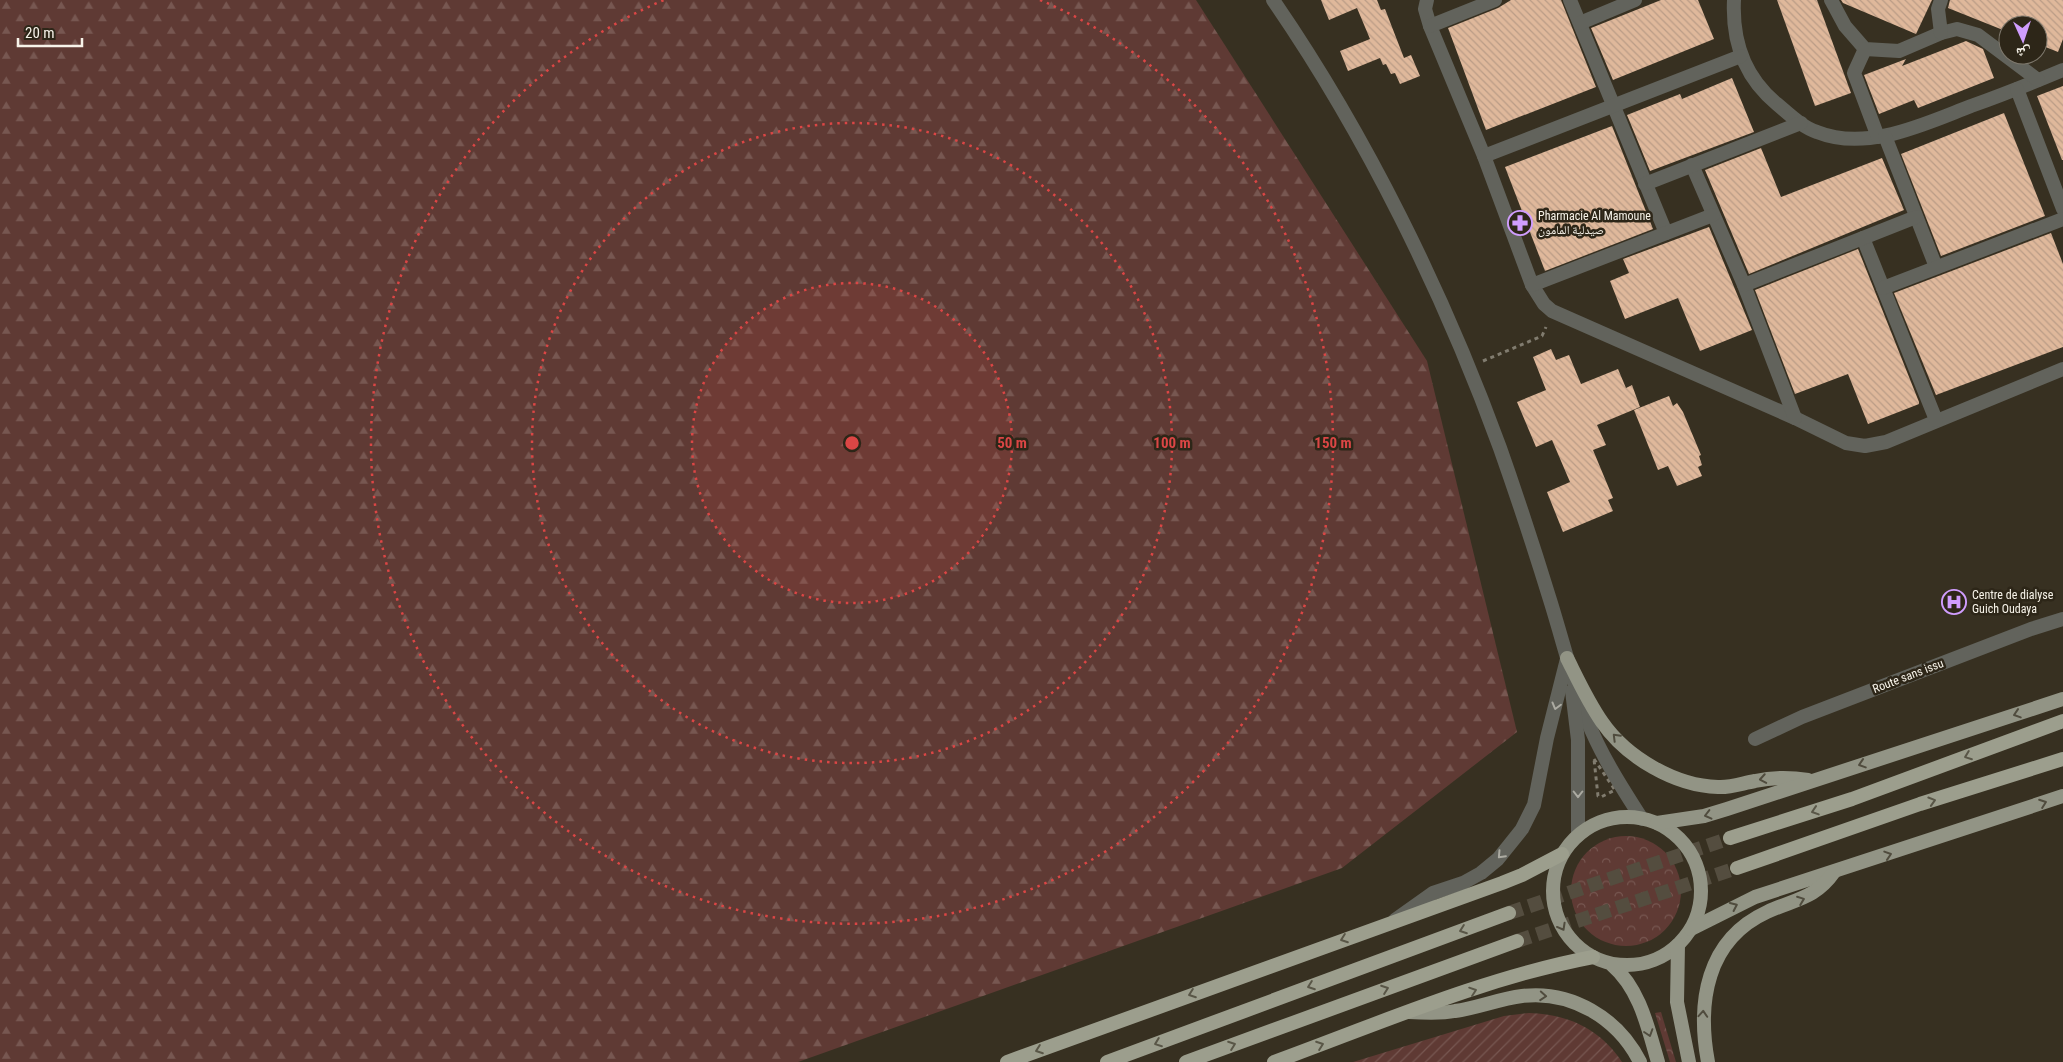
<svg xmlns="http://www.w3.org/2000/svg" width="2063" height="1062" viewBox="0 0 2063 1062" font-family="'Roboto Condensed','Noto Naskh Arabic',sans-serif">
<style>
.forest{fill:url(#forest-firs)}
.park{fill:url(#park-crowns)}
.garden{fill:url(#garden-furrows)}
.building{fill:url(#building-back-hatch)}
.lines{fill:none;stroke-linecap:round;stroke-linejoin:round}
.trunk-tunnel{stroke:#544d3f;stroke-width:14;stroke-dasharray:14 7;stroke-linecap:butt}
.path{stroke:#817c6f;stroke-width:3;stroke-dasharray:4 4;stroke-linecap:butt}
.minor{stroke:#62635c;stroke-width:14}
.tertiary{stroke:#62635c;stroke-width:14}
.primary{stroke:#929485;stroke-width:14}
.trunk{stroke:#9c9e8d;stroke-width:14}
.oneway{stroke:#acaba2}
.oneway2{stroke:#504c3e}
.oneway3{stroke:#595647}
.ring{fill:none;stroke:#db4645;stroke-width:2.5;stroke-dasharray:2.5 5}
.labels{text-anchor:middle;stroke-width:5;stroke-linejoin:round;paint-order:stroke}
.poi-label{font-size:12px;fill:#f7f3e9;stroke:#2d2618;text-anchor:start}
.street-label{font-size:12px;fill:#f7f3e9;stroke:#2d2618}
.centre{fill:#db4645;stroke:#2d2618;stroke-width:2.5}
.ring-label{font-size:15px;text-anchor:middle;font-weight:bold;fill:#db4645;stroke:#2d2618;stroke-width:5;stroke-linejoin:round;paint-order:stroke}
</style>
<defs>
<pattern id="forest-firs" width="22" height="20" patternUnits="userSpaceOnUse" patternTransform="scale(1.25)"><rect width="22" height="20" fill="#5f3a34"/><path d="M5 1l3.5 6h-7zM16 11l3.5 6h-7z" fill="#775751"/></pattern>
<pattern id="park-crowns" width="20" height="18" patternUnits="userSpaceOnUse" patternTransform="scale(1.25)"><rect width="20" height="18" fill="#5f3a34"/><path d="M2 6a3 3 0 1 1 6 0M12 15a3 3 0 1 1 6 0" fill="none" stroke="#775751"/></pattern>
<pattern id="garden-furrows" width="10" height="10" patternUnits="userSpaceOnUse" patternTransform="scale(1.25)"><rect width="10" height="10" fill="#5f3a34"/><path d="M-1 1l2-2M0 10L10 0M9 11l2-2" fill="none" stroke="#775751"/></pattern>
<pattern id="building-back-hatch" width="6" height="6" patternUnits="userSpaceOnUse" patternTransform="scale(1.25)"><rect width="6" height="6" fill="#dfb89b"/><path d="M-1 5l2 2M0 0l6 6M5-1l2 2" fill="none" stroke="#ba9c86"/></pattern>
</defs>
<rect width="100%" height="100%" fill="#373021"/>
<polygon class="forest" points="0,0 1196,0 1427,361 1517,732 1342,868 798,1062 0,1062"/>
<g class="park">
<circle cx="1626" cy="891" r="55"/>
<polygon points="1661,1012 1676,1062 1670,1062 1655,1013"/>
</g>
<path class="garden" d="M1529 1013C1568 1014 1600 1029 1622 1062H1353L1504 1016Z"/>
<g class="building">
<polygon points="1321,0 1377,0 1381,10 1385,9 1404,58 1411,55 1420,76 1400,84 1395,73 1391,74 1386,64 1383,65 1380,58 1348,71 1340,51 1370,39 1357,8 1329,20"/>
<polygon points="1511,0 1561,0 1596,87 1486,130 1448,28 1498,8"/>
<polygon points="1661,0 1698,0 1714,39 1613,80 1591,28"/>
<polygon points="1777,0 1817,0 1851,93 1815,106"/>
<polygon points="1841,0 1932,0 1916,34 1843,3"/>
<polygon points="1950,0 2063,0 2063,39 2058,52 2038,44 2038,25 2008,25 2008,32 1948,8"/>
<polygon points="1966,41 1983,49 1994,78 1918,108 1914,100 1879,114 1864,75 1906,59 1902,66"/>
<polygon points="1732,78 1754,132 1650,171 1627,115 1680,94 1682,99"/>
<polygon points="2063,86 2063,160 2062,160 2037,96"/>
<polygon points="2004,113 2045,216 1941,256 1901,154"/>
<polygon points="1612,126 1653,229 1545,271 1505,167"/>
<polygon points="1761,148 1781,197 1882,158 1904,210 1749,274 1705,170"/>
<polygon points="1709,227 1752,330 1700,351 1678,298 1625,319 1610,281 1629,273 1623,259"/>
<polygon points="2051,233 2063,264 2063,347 1936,395 1894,293"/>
<polygon points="1858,249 1919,402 1919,404 1868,424 1848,374 1795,394 1755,290"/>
<polygon points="1551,349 1556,360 1569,355 1581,384 1618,369 1626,388 1632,385 1640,407 1597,425 1606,445 1593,450 1613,498 1608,500 1613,511 1563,532 1547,492 1570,482 1552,440 1536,447 1517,402 1546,390 1533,357"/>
<polygon points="1669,396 1673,406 1677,403 1683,412 1701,455 1699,456 1702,465 1698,467 1702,476 1677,486 1668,466 1658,470 1634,410"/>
</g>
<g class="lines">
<g class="trunk-tunnel">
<polyline points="1509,913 1730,838"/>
<polyline points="1517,941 1737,868"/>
</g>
<g class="path">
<polyline points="1483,361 1542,336 1546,327"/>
<polygon points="1594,759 1615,790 1601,797 1598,796"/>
</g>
<g class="minor">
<polyline points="1427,0 1425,9 1430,26 1484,156 1532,285 1544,304 1552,311 1795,418 1846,443 1865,446 1886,442 2063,369"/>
<polyline points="1570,0 1666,233"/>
<path d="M1734 0C1732 41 1744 77 1777 104 1789 114 1802 127 1817 132 1867 152 1924 124 1971 106 2002 95 2032 83 2063 70"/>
<polyline points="1831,0 1845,26 1865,49 1899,51 1941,33 1957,29 1978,35 2038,80"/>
<polyline points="1580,23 1635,0"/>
<polyline points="1430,26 1495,0"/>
<polyline points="1941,33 1938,9 1941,0"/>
<polyline points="1865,49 1854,73 1878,137"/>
<polyline points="2017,89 2063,209"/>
<polyline points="1885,136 1936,267"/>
<polyline points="1484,156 1741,56"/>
<polyline points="1692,165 1744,285 1795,418"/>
<polyline points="1645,184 1801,123"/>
<polyline points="1863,238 1936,420"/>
<polyline points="1532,285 1713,215"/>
<polyline points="1744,285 1916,217"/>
<polyline points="1883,288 2063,219"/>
<polyline points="1755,739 1802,717 2031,629 2063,619"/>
</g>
<g class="tertiary">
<path d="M1273 0C1366 135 1444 294 1500 448 1518 499 1535 551 1551 603 1563 642 1573 682 1587 720 1601 755 1622 788 1642 819"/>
<polyline points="1572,691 1578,740 1578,835"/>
<polyline points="1395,920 1433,893 1463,883 1481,873 1498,859 1522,829 1534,805 1547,738 1567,659"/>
</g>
<g class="primary">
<path d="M1567 658C1578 680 1588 702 1602 722 1626 757 1675 786 1718 787 1730 788 1743 783 1755 781 1773 777 1790 777 1808 780"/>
<circle cx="1627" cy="891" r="74"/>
<polyline points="1657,823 1704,816 1727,809 2063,699"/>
<polyline points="1691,929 1755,897 2063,796"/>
<polyline points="1678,945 1677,1002 1689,1062"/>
<path d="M1612 965C1640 989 1648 1028 1658 1062"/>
<path d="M1409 1012C1424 1013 1440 1014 1455 1011 1477 1008 1499 999 1522 996 1571 990 1618 1018 1640 1062"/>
<path d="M1708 1062C1697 1003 1706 940 1767 912 1795 899 1815 899 1834 872"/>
</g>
<g class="trunk">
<polyline points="1730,838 1852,799 2063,721"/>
<polyline points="1737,868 1920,804 2063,759"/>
<polyline points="1007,1062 1502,883 1522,875 1562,854"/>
<polyline points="1107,1062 1509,913"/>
<polyline points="1186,1062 1517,941"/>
<path d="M1274 1062C1378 1024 1483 978 1593 957"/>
</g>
</g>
<defs><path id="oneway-chevron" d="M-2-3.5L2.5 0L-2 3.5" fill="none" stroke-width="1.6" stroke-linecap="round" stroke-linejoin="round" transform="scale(1.25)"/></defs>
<g class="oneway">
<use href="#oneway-chevron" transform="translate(1556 706) rotate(105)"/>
<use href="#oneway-chevron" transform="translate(1578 794) rotate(90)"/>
<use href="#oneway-chevron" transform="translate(1501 855) rotate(133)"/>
</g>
<g class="oneway2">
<use href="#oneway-chevron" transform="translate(2017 714) rotate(162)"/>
<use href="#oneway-chevron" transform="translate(1616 737) rotate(-135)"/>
<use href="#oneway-chevron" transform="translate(1862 764) rotate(162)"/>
<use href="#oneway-chevron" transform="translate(1763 779) rotate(170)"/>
<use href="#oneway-chevron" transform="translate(2043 803) rotate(-20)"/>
<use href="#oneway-chevron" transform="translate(1708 815) rotate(166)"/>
<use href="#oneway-chevron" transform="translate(1888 855) rotate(-18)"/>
<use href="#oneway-chevron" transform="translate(1801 900) rotate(-21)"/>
<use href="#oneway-chevron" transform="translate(1734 906) rotate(-25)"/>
<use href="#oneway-chevron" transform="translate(1562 927) rotate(61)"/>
<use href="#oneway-chevron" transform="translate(1543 996) rotate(4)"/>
<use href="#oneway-chevron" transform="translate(1703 1014) rotate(-86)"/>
<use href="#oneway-chevron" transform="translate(1649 1033) rotate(72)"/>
</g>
<g class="oneway3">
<use href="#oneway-chevron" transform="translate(1968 756) rotate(159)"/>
<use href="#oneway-chevron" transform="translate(1932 801) rotate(-17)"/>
<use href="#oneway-chevron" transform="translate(1815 811) rotate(162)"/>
<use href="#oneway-chevron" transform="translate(1463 930) rotate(160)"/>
<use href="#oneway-chevron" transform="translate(1344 939) rotate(160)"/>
<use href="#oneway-chevron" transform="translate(1311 986) rotate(160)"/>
<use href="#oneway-chevron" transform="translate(1385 989) rotate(-20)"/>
<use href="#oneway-chevron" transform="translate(1473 991) rotate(-19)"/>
<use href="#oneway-chevron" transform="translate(1192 994) rotate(160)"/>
<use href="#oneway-chevron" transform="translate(1158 1043) rotate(159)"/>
<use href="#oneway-chevron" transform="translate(1232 1045) rotate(-20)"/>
<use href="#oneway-chevron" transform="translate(1320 1045) rotate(-20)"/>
<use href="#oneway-chevron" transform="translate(1039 1050) rotate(160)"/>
</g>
<circle cx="852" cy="443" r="160" fill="#db4645" fill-opacity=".12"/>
<g class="ring">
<circle cx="852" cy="443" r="160"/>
<circle cx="852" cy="443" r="320"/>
<path d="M1040 0A481 481 0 1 1 664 0"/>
</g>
<defs>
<symbol id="pharmacy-ring" viewBox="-11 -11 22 22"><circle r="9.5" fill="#2d2618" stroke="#d09dfe" stroke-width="1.5"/><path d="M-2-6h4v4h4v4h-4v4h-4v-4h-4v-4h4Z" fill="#d09dfe"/></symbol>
<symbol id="hospital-ring" viewBox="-11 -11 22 22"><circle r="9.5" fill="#2d2618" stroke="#d09dfe" stroke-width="1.5"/><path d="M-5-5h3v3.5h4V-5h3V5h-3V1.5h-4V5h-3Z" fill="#d09dfe"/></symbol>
</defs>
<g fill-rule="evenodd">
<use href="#pharmacy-ring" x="1506" y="209" width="28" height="28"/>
<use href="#hospital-ring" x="1940" y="588" width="28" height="28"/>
</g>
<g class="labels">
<g class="poi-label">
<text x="1538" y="220">Pharmacie Al Mamoune<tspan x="1538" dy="14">صيدلية المامون</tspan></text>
<text x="1972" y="599">Centre de dialyse<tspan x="1972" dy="14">Guich Oudaya</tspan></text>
</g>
<g class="street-label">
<text transform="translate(1908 676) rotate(-21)" y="4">Route sans issu</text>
</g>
</g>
<circle cx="852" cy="443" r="8" class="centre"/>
<g class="ring-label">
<text x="1012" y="448">50 m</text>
<text x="1172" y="448">100 m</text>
<text x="1333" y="448">150 m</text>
</g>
<g transform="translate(2023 40) rotate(177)"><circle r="24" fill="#2d2618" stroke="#7e786c"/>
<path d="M0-4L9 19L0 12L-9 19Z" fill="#d09dfe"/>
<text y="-8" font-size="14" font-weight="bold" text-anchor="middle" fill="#f7f3e9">ش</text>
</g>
<path d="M18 38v8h64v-8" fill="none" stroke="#f7f3e9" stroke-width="2.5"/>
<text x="25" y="38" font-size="15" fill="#f7f3e9" stroke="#2d2618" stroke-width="4" paint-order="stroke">20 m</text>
</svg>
